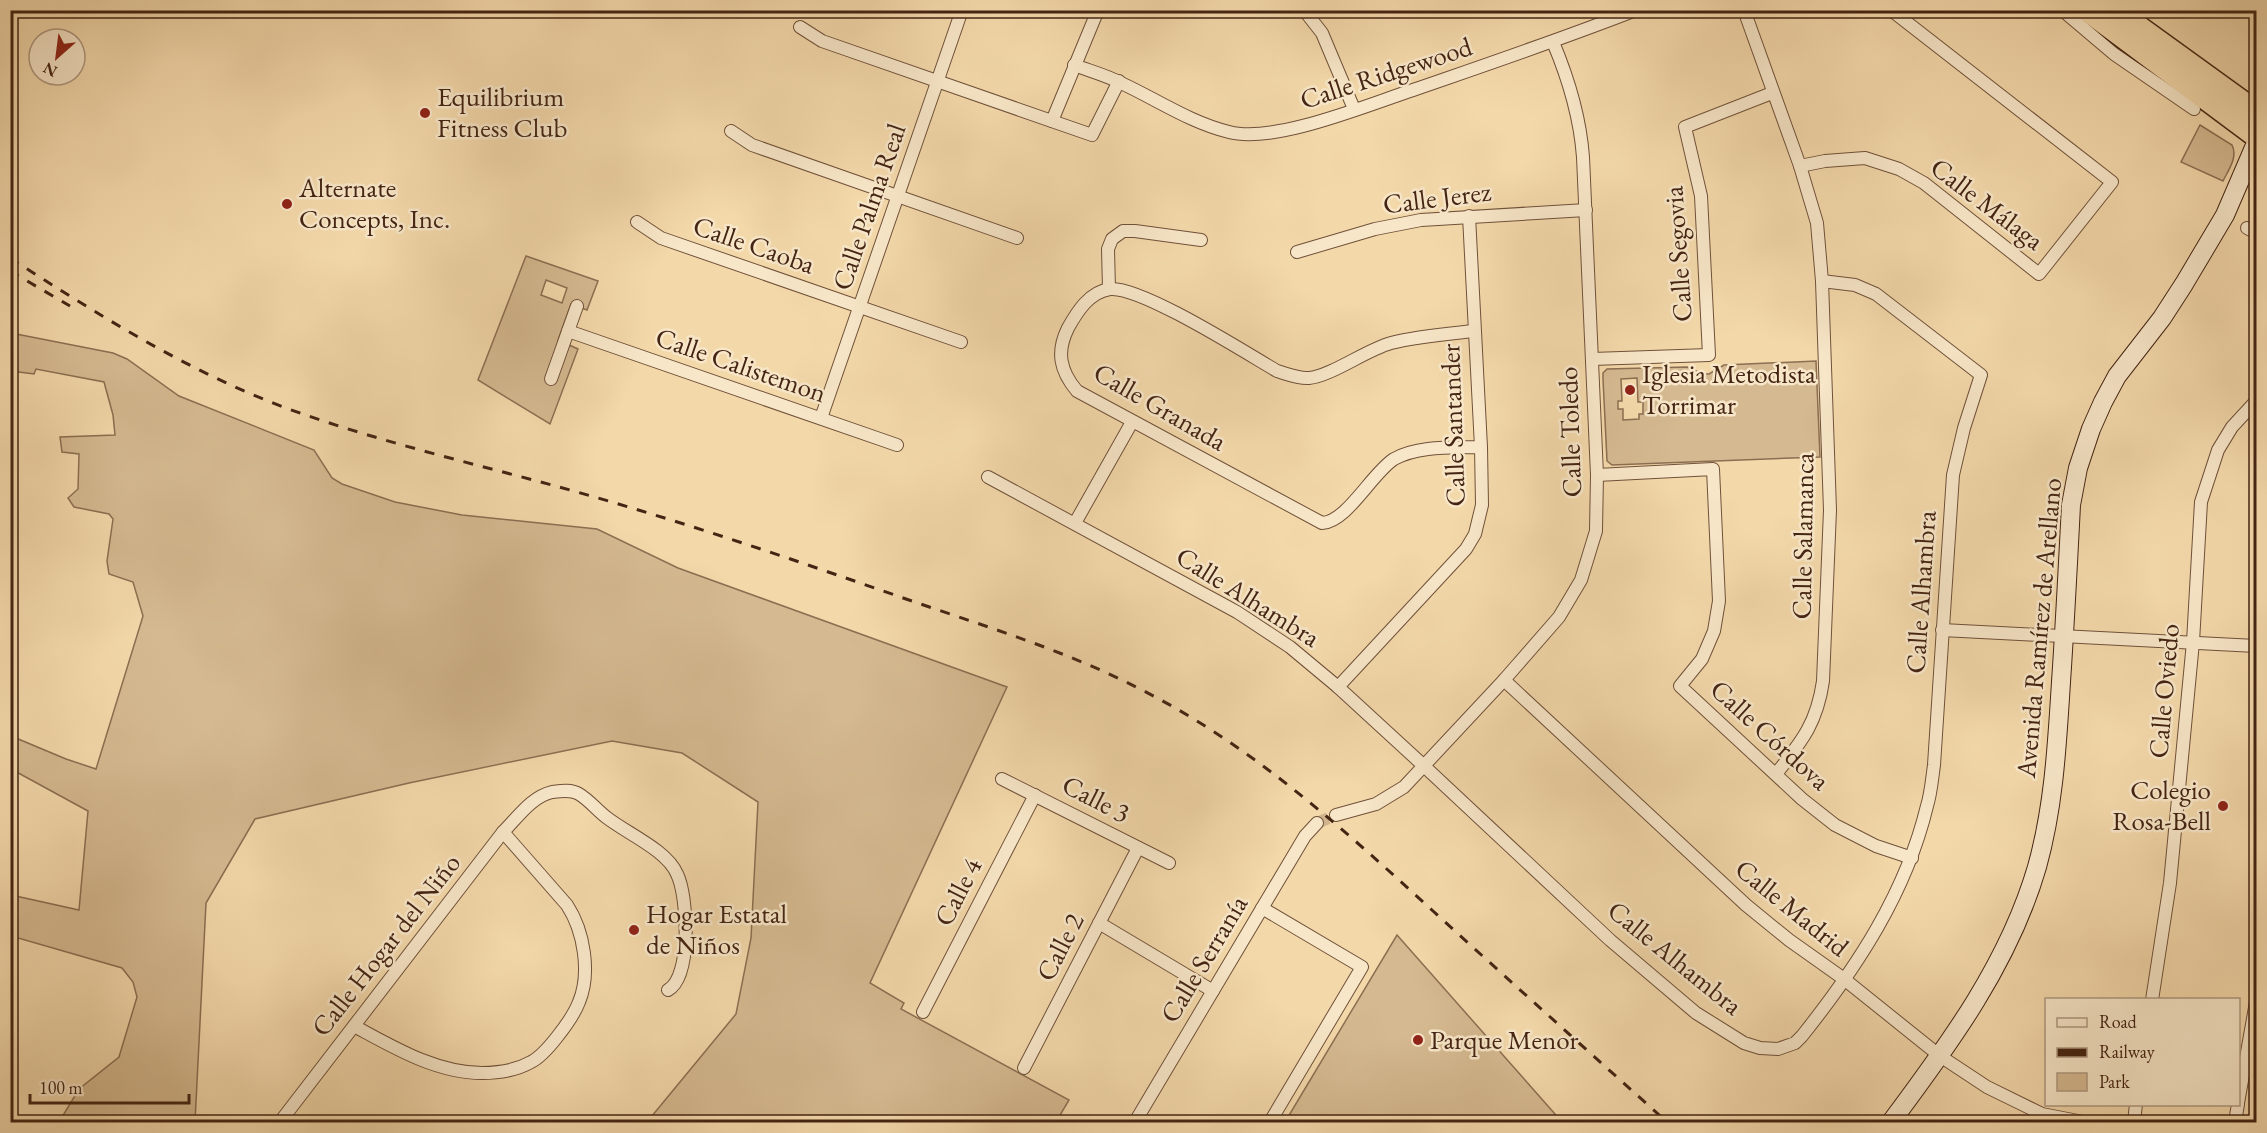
<svg xmlns="http://www.w3.org/2000/svg" width="2267" height="1133" viewBox="0 0 2267 1133" font-family="'EB Garamond',serif">
<style>
.green{fill:#d5b990;stroke:#8c6e52;stroke-width:1.5;fill-rule:evenodd}
.lines{fill:none;stroke-linecap:round;stroke-linejoin:round}
.street-tunnel{stroke:#d0b48c;stroke-width:12;stroke-dasharray:12 6;stroke-linecap:butt}
.street-casing{stroke:#705139;stroke-width:14}
.secondary-casing{stroke:#442413;stroke-width:20}
.highway-casing{stroke:#442413;stroke-width:25}
.street{stroke:#f7e6c8;stroke-width:12}
.secondary{stroke:#f7e6c8;stroke-width:18}
.highway{stroke:#f3d8aa;stroke-width:22}
.rail{stroke:#442413;stroke-width:3;stroke-dasharray:10 10;stroke-linecap:butt}
.poi-dot{fill:#8f2418;stroke:#f7e6c8;stroke-width:2}
.labels{text-anchor:middle;stroke-width:5;stroke-linejoin:round;paint-order:stroke}
.street-label{font-size:27px;fill:#442413;stroke:#f7e6c8}
.poi-label{font-size:27px;fill:#442413;stroke:#f7e6c8;text-anchor:start}
</style>
<rect width="100%" height="100%" fill="#f3d8aa"/>
<filter id="stains"><feTurbulence type="fractalNoise" baseFrequency=".00333" numOctaves="4"/><feColorMatrix values="0 0 0 0 .2 0 0 0 0 .09 0 0 0 0 .02 0 0 0 .5 -.17"/></filter>
<radialGradient id="worn" r=".72"><stop offset=".6" stop-color="#630" stop-opacity="0"/><stop offset="1" stop-color="#630" stop-opacity=".3"/></radialGradient>
<g class="green">
<path d="M2200 125 2232 145C2238 157 2229 169 2223 181L2181 162Z"/>
<path d="M526 256 598 281 587 310 571 304 558 340 578 349 550 424 478 380ZM546 280 567 288 562 303 541 295Z"/>
<polygon points="11,333 113,353 127,359 179,396 314,450 332,478 342,484 395,502 462,515 597,529 678,568 1007,687 870,983 904,1003 901,1009 1069,1100 1056,1122 647,1122 736,1014 751,938 758,802 682,753 612,741 409,783 255,819 206,903 195,1122 59,1122 79,1089 119,1057 137,997 133,982 122,968 11,936 11,895 79,910 88,811 11,769 11,736 66,759 96,769 143,616 133,582 109,574 107,561 113,519 109,514 74,507 68,498 78,489 79,454 62,452 60,437 115,435 113,415 104,382 36,369 34,374 11,371"/>
<path d="M1816 361 1820 457 1612 465 1607 461 1603 379V373L1607 369 1687 367 1703 374H1709L1724 365ZM1637 378 1638 402H1643V414H1639V419L1623 420V409H1618V401H1622L1621 379Z"/>
<polygon points="1397,935 1562,1122 1285,1122"/>
</g>
<g class="lines">
<polyline class="street-tunnel" points="1317,823 1336,815"/>
<defs>
<g id="street">
<polyline points="1304,10 1322,33 1354,109"/>
<path d="M1744 10 1800 166 1817 223 1822 281 1830 510 1823 681C1817 723 1802 741 1776 774"/>
<polyline points="2062,10 2114,54 2194,109"/>
<polyline points="2255,10 2256,11"/>
<polyline points="800,27 822,41 1092,135 1119,81"/>
<path d="M1074 65C1090 71 1106 75 1121 83 1156 99 1191 123 1229 132 1274 144 1367 105 1413 90 1488 64 1562 39 1636 10"/>
<polyline points="1052,121 1098,10"/>
<polyline points="731,131 752,145 1017,238"/>
<polyline points="1800,166 1825,161 1865,158 1899,169 1924,183 2039,274 2112,182 1891,10"/>
<polyline points="637,222 661,238 961,342"/>
<polyline points="2247,228 2256,233"/>
<polyline points="1297,252 1375,229 1421,220 1586,210"/>
<polyline points="1109,289 1108,249 1112,239 1123,231 1135,231 1201,240"/>
<polyline points="568,331 897,445"/>
<path d="M1474 331C1446 334 1418 336 1391 343 1366 350 1331 376 1309 378 1299 379 1287 374 1277 371 1246 353 1141 286 1110 289 1089 292 1077 312 1068 328 1056 352 1060 371 1077 391L1322 523C1347 522 1372 473 1394 459 1419 445 1454 448 1481 447"/>
<polyline points="1592,359 1709,355 1701,196 1685,127 1772,93"/>
<polyline points="551,379 577,306"/>
<polyline points="821,418 962,10"/>
<polyline points="1597,475 1713,469 1719,601 1714,631 1702,659 1680,686 1802,799 1835,825 1876,846 1912,858"/>
<path d="M988 477 1237 612 1290 647 1338 687 1424 766 1610 940 1696 1013 1744 1043 1760 1048 1778 1049 1795 1043 1802 1036C1857 967 1906 893 1927 806 1931 793 1932 779 1934 765L1953 475 1964 428 1981 375 1876 294 1855 285 1822 281"/>
<polyline points="1075,523 1132,422"/>
<polyline points="1942,630 2256,646"/>
<polyline points="1504,680 1746,905 1789,940 1844,979 1940,1056 1987,1087 2042,1114 2083,1122"/>
<polyline points="1338,687 1466,549 1475,534 1482,505 1481,447 1469,216"/>
<polyline points="1002,779 1169,863"/>
<path d="M1336 815 1376 804 1404 787 1504 680 1559 617 1581 580 1596 531 1597 475 1583 157C1580 116 1569 80 1553 42"/>
<polyline points="1262,908 1362,967 1270,1122"/>
<polyline points="1099,923 1213,991"/>
<polyline points="2152,1000 2170,883 2193,642 2201,502 2218,450 2232,427 2256,401"/>
<polyline points="923,1012 1035,795"/>
<path d="M354 1026C393 1047 436 1073 482 1073 497 1073 517 1070 531 1062 541 1057 550 1046 557 1037 565 1027 574 1015 579 1002 591 973 584 931 567 905L503 832"/>
<polyline points="1024,1068 1138,848"/>
<polyline points="2238,1103 2256,1002"/>
<path d="M280 1122 503 832C518 817 531 797 552 792 560 791 571 789 579 794 589 800 597 810 606 817 626 833 667 850 677 874 688 896 692 977 668 990"/>
<polyline points="1135,1122 1305,836 1317,823"/>
<polyline points="2134,1122 2136,1104"/>
<polyline points="2235,1122 2238,1104"/>
</g>
<path id="secondary" d="M1891 1122C1950 1043 2009 963 2037 867 2054 806 2057 745 2061 682 2065 623 2068 564 2071 505L2078 468 2091 429 2103 402 2117 376 2162 318 2184 284 2225 215 2256 143"/>
<g id="highway">
<polyline points="2087,10 2256,136"/>
<polyline points="2115,10 2256,112"/>
</g>
</defs>
<use href="#street" class="street-casing"/>
<use href="#secondary" class="secondary-casing"/>
<use href="#highway" class="highway-casing"/>
<use href="#street" class="street"/>
<use href="#secondary" class="secondary"/>
<use href="#highway" class="highway"/>
<g class="rail">
<path d="M10 258C99 315 187 371 286 408 379 442 476 464 570 490 684 522 795 560 906 599 984 626 1064 650 1138 688 1250 744 1341 827 1433 911 1511 982 1589 1052 1667 1122"/>
<polyline points="10,271 70,306"/>
</g>
</g>
<g class="poi-dot">
<circle cx="425" cy="113" r="6"/>
<circle cx="287" cy="204" r="6"/>
<circle cx="1630" cy="390" r="6"/>
<circle cx="2223" cy="806" r="6"/>
<circle cx="634" cy="930" r="6"/>
<circle cx="1418" cy="1040" r="6"/>
</g>
<g class="labels">
<g class="street-label">
<text transform="translate(1386 73) rotate(-18)" y="9">Calle Ridgewood</text>
<text transform="translate(1437 198) rotate(-7)" y="9">Calle Jerez</text>
<text transform="translate(1987 204) rotate(37)" y="9">Calle Málaga</text>
<text transform="translate(869 207) rotate(-71)" y="9">Calle Palma Real</text>
<text transform="translate(754 245) rotate(19)" y="9">Calle Caoba</text>
<text transform="translate(1678 254) rotate(-94)" y="9">Calle Segovia</text>
<text transform="translate(741 365) rotate(19)" y="9">Calle Calistemon</text>
<text transform="translate(1160 407) rotate(30)" y="9">Calle Granada</text>
<text transform="translate(1453 425) rotate(-92)" y="9">Calle Santander</text>
<text transform="translate(1570 432) rotate(-92)" y="9">Calle Toledo</text>
<text transform="translate(1803 536) rotate(-89)" y="9">Calle Salamanca</text>
<text transform="translate(1921 592) rotate(-86)" y="9">Calle Alhambra</text>
<text transform="translate(1248 597) rotate(32)" y="9">Calle Alhambra</text>
<text transform="translate(2039 628) rotate(-85)" y="9">Avenida Ramírez de Arellano</text>
<text transform="translate(2164 691) rotate(-85)" y="9">Calle Oviedo</text>
<text transform="translate(1770 735) rotate(42)" y="9">Calle Córdova</text>
<text transform="translate(1096 799) rotate(27)" y="9">Calle 3</text>
<text transform="translate(958 892) rotate(-63)" y="9">Calle 4</text>
<text transform="translate(1792 908) rotate(39)" y="9">Calle Madrid</text>
<text transform="translate(386 945) rotate(-52)" y="9">Calle Hogar del Niño</text>
<text transform="translate(1060 947) rotate(-63)" y="9">Calle 2</text>
<text transform="translate(1675 958) rotate(39)" y="9">Calle Alhambra</text>
<text transform="translate(1204 959) rotate(-59)" y="9">Calle Serranía</text>
</g>
<g class="poi-label">
<text x="437" y="106">Equilibrium<tspan x="437" dy="31">Fitness Club</tspan></text>
<text x="299" y="197">Alternate<tspan x="299" dy="31">Concepts, Inc.</tspan></text>
<text x="1642" y="383">Iglesia Metodista<tspan x="1642" dy="31">Torrimar</tspan></text>
<text x="2211" y="799" text-anchor="end">Colegio<tspan x="2211" dy="31">Rosa-Bell</tspan></text>
<text x="646" y="923">Hogar Estatal<tspan x="646" dy="31">de Niños</tspan></text>
<text x="1430" y="1049">Parque Menor</text>
</g>
</g>
<rect width="2267" height="1133" fill="none" stroke="#f3d8aa" stroke-width="36"/>
<rect x="12" y="12" width="2243" height="1109" fill="none" stroke="#442413" stroke-width="3"/>
<rect x="18" y="18" width="2231" height="1097" fill="none" stroke="#442413" stroke-width="1.5"/>
<rect x="2045" y="998" width="195" height="108" fill="#f7e6c8" stroke="#af9880" stroke-width="1.5"/>
<rect x="2057" y="1018" width="30" height="9" fill="#f7e6c8" stroke="#af9880" stroke-width="1.5"/>
<text x="2099" y="1028" font-size="18" fill="#442413">Road</text>
<rect x="2057" y="1048" width="30" height="9" fill="#442413" stroke="#af9880" stroke-width="1.5"/>
<text x="2099" y="1058" font-size="18" fill="#442413">Railway</text>
<rect x="2057" y="1073" width="30" height="18" fill="#d5b990" stroke="#af9880" stroke-width="1.5"/>
<text x="2099" y="1088" font-size="18" fill="#442413">Park</text>
<g transform="translate(57 57) rotate(208)"><circle r="28" fill="#f7e6c8" stroke="#af9880" stroke-width="1.5"/>
<path d="M0-4.5L10 22L0 15L-10 22Z" fill="#8f2418"/>
<text y="-9" font-size="16" font-weight="bold" text-anchor="middle" fill="#442413">N</text>
</g>
<path d="M30 1094v9h159v-9" fill="none" stroke="#442413" stroke-width="3"/>
<text x="39" y="1094" font-size="18" fill="#442413" stroke="#f7e6c8" stroke-width="4.5" paint-order="stroke">100 m</text>
<rect width="100%" height="100%" filter="url(#stains)"/>
<rect width="100%" height="100%" fill="url(#worn)"/>
</svg>
